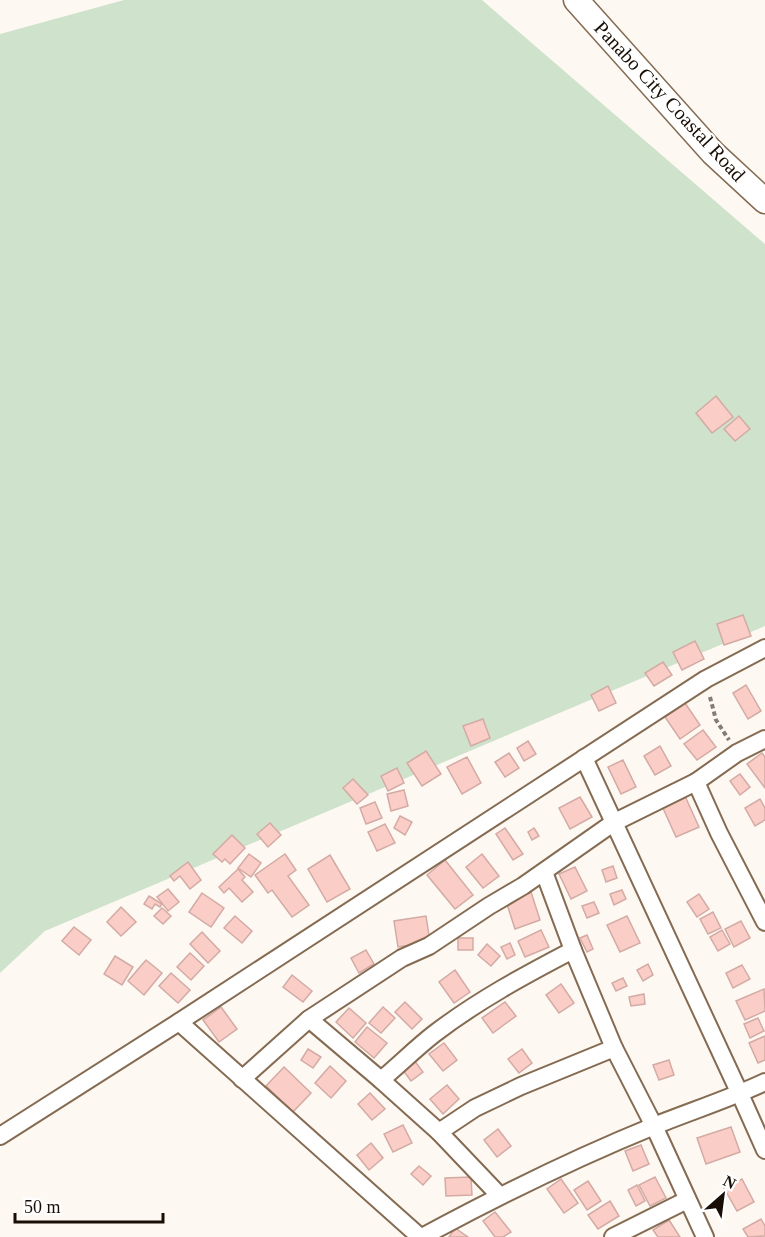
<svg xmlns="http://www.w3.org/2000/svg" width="765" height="1237" viewBox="0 0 765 1237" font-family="'Times New Roman',serif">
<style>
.green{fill:#cfe3cc}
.building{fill:#facec7;stroke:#d3aaa4;stroke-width:1.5}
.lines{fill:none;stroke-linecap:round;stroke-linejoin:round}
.street-casing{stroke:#846b52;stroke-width:20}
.secondary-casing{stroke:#846b52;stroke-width:27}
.path{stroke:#847c74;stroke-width:4;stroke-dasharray:4.5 3;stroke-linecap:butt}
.street{stroke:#fff;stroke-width:16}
.secondary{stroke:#fff;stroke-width:24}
.labels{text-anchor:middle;stroke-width:4.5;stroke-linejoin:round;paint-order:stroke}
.street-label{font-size:20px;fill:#180e05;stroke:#fff}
</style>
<rect width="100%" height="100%" fill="#fef8f2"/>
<polygon class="green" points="124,0 482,0 765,244 765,626 45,931 0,973 0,34"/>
<g class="building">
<polygon points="716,396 733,417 712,433 696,413"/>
<polygon points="739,416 750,429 735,441 724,429"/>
<polygon points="743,615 751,636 724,645 717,624"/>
<polygon points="695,641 704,659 682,670 673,652"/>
<polygon points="663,662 672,675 654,686 645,673"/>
<polygon points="746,685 761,711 748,719 733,693"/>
<polygon points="608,686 616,703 599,711 591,695"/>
<polygon points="685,703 700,725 680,739 665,717"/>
<polygon points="483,719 490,738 471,746 463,726"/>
<polygon points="703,730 716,747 697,760 684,744"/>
<polygon points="528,741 536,754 524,761 517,748"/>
<polygon points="660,746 671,766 655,775 644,756"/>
<polygon points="426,751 441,774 422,786 407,763"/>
<polygon points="509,753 519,768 505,777 495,762"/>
<polygon points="762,753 765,757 765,788 747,764"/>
<polygon points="467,757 481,783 462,794 447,767"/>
<polygon points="623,760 636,787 621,794 608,767"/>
<polygon points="397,768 404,783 388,791 381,776"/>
<polygon points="740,774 750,787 740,795 730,781"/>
<polygon points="353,779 368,795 357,804 343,788"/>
<polygon points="404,790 408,806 391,811 387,794"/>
<polygon points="685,796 699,827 676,837 662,806"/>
<polygon points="580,797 592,817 570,829 559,808"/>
<polygon points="760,799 765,808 765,820 755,826 745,808"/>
<polygon points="375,802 382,818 366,824 360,808"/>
<polygon points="400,816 412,822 405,835 394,828"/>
<polygon points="270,823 281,835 268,847 257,834"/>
<polygon points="385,824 395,843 377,851 368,832"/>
<polygon points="505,828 523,854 513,860 496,834"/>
<polygon points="534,828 539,836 532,840 528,832"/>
<polygon points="232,835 245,848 230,864 225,859 222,862 213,854"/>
<polygon points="249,854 261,863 251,877 238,868"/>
<polygon points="285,854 296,870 288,876 309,905 292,917 272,890 268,893 255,875"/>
<polygon points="482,854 499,876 483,888 466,867"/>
<polygon points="330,855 350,889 327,902 308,869"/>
<polygon points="445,860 473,895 455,909 427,875"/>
<polygon points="188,862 201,880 190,889 180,876 174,881 170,876"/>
<polygon points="613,866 617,878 606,882 602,870"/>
<polygon points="575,867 587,891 571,899 559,874"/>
<polygon points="238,869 245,877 242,880 253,892 242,902 229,888 224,893 219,887"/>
<polygon points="168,889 179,902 168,911 157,897"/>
<polygon points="622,890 626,899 614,905 610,894"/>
<polygon points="531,892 540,920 515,929 506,901"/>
<polygon points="202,893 224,908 211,927 189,912"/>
<polygon points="699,894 709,909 697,917 687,902"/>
<polygon points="149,896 162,904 160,907 155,904 152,909 144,904"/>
<polygon points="594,902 599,913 587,918 582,906"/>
<polygon points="121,907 136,922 121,936 107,922"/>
<polygon points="162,908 171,916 163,924 154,916"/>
<polygon points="713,912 721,928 708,934 700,919"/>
<polygon points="235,916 252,931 242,943 224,928"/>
<polygon points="426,916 430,942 398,947 394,921"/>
<polygon points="627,916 640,943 620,952 607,925"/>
<polygon points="741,921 750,938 734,947 725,929"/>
<polygon points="74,927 91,940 79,955 62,941"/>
<polygon points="541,930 549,947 525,957 518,941"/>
<polygon points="722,930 730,944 718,951 710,937"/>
<polygon points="202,932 220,951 208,963 190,944"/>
<polygon points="587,935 593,949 587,952 580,938"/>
<rect x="458" y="938" width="15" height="12"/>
<polygon points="510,943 515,955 507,959 501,947"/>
<polygon points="487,944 500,956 491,966 478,955"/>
<polygon points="366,950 374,964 359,973 351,958"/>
<polygon points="190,953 204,966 191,980 177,967"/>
<polygon points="115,956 133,967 122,985 104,974"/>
<polygon points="146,960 162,973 144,995 128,981"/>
<polygon points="648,964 653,975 643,981 637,970"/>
<polygon points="742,965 750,979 733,988 726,973"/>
<polygon points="455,970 470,992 454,1003 439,982"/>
<polygon points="171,973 190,990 178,1003 159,986"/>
<polygon points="292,975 312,991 303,1002 283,987"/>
<polygon points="623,978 627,986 616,991 612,983"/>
<polygon points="561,984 574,1003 559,1013 546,995"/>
<polygon points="764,989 765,1011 745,1020 736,1001"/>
<polygon points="644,994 645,1004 631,1006 629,997"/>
<polygon points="405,1002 422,1019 412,1029 395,1012"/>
<polygon points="505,1002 516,1016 493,1033 482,1018"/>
<polygon points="221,1007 237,1029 219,1042 203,1020"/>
<polygon points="383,1007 395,1018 381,1033 369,1023"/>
<polygon points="349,1008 366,1023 353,1038 336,1022"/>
<polygon points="758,1018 764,1031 750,1038 744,1024"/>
<polygon points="367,1027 387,1043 374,1058 355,1042"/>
<polygon points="765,1036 765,1060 758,1063 749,1043"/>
<polygon points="444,1043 457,1060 443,1071 429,1054"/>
<polygon points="308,1049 321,1057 313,1068 301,1060"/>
<polygon points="522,1049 532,1063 519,1073 508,1059"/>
<polygon points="414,1060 423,1072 411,1081 402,1069"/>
<polygon points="669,1060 674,1075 659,1080 653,1065"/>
<polygon points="330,1066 346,1081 331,1098 315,1083"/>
<polygon points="284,1067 311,1093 293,1112 266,1086"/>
<polygon points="447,1085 459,1099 443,1114 430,1099"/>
<polygon points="370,1093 385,1109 372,1120 358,1104"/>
<polygon points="403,1125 412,1143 393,1152 384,1134"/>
<polygon points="731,1127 740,1152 706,1164 697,1138"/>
<polygon points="498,1129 511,1146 497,1157 484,1140"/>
<polygon points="371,1143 383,1158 369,1170 357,1155"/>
<polygon points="641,1145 649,1164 633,1171 625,1151"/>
<polygon points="419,1166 431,1176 423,1185 411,1174"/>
<polygon points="471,1177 472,1195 446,1196 445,1178"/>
<polygon points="655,1177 666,1198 650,1206 639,1185"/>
<polygon points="561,1179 578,1203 564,1213 547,1189"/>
<polygon points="742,1179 754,1202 737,1211 724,1188"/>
<polygon points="588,1181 601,1201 587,1210 574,1190"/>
<polygon points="637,1185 645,1201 636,1206 628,1190"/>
<polygon points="610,1201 619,1216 598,1229 588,1215"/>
<polygon points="495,1212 511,1232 503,1237 495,1237 483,1221"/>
<polygon points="761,1219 765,1226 765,1236 748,1237 743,1229"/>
<polygon points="669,1220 680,1237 658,1237 653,1230"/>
<polygon points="455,1228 468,1237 449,1237"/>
</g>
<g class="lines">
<defs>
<g id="street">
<polyline points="765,739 737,753 696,782 719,833 765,922"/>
<polyline points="584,758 740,1094 765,1150"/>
<polyline points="544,872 573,950 614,1048 654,1126 705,1237"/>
<polyline points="309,1019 402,958 429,946 489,906 523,886 613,823 696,782"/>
<polyline points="179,1022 420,1237"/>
<polyline points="242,1079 309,1019 381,1080 439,1132 499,1195"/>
<path d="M381 1080C399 1065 416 1048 434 1034 477 1001 525 975 573 950"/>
<polyline points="439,1132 475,1108 521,1086 614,1048"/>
<polyline points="0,1136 179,1022 706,679 765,648"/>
<path d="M422 1237C498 1196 573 1159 654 1126 691 1111 729 1099 765 1082"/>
<polyline points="613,1237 687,1200"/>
</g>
<polyline id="secondary" points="576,0 713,153 765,201"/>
</defs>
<use href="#street" class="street-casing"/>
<use href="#secondary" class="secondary-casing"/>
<polyline class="path" points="710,697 716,720 729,740"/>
<use href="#street" class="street"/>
<use href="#secondary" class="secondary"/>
</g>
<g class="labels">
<g class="street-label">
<text transform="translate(670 101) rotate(47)" y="7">Panabo City Coastal Road</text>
</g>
</g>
<g transform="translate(723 1195) rotate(28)" stroke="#ffffff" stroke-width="4.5" paint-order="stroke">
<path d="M0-4.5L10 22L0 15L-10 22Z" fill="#180e05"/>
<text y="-9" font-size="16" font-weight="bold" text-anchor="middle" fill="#180e05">N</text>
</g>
<path d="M15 1213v9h148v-9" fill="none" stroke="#180e05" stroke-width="3"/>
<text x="24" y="1213" font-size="18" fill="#180e05" stroke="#ffffff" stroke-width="4.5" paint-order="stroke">50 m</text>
</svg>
